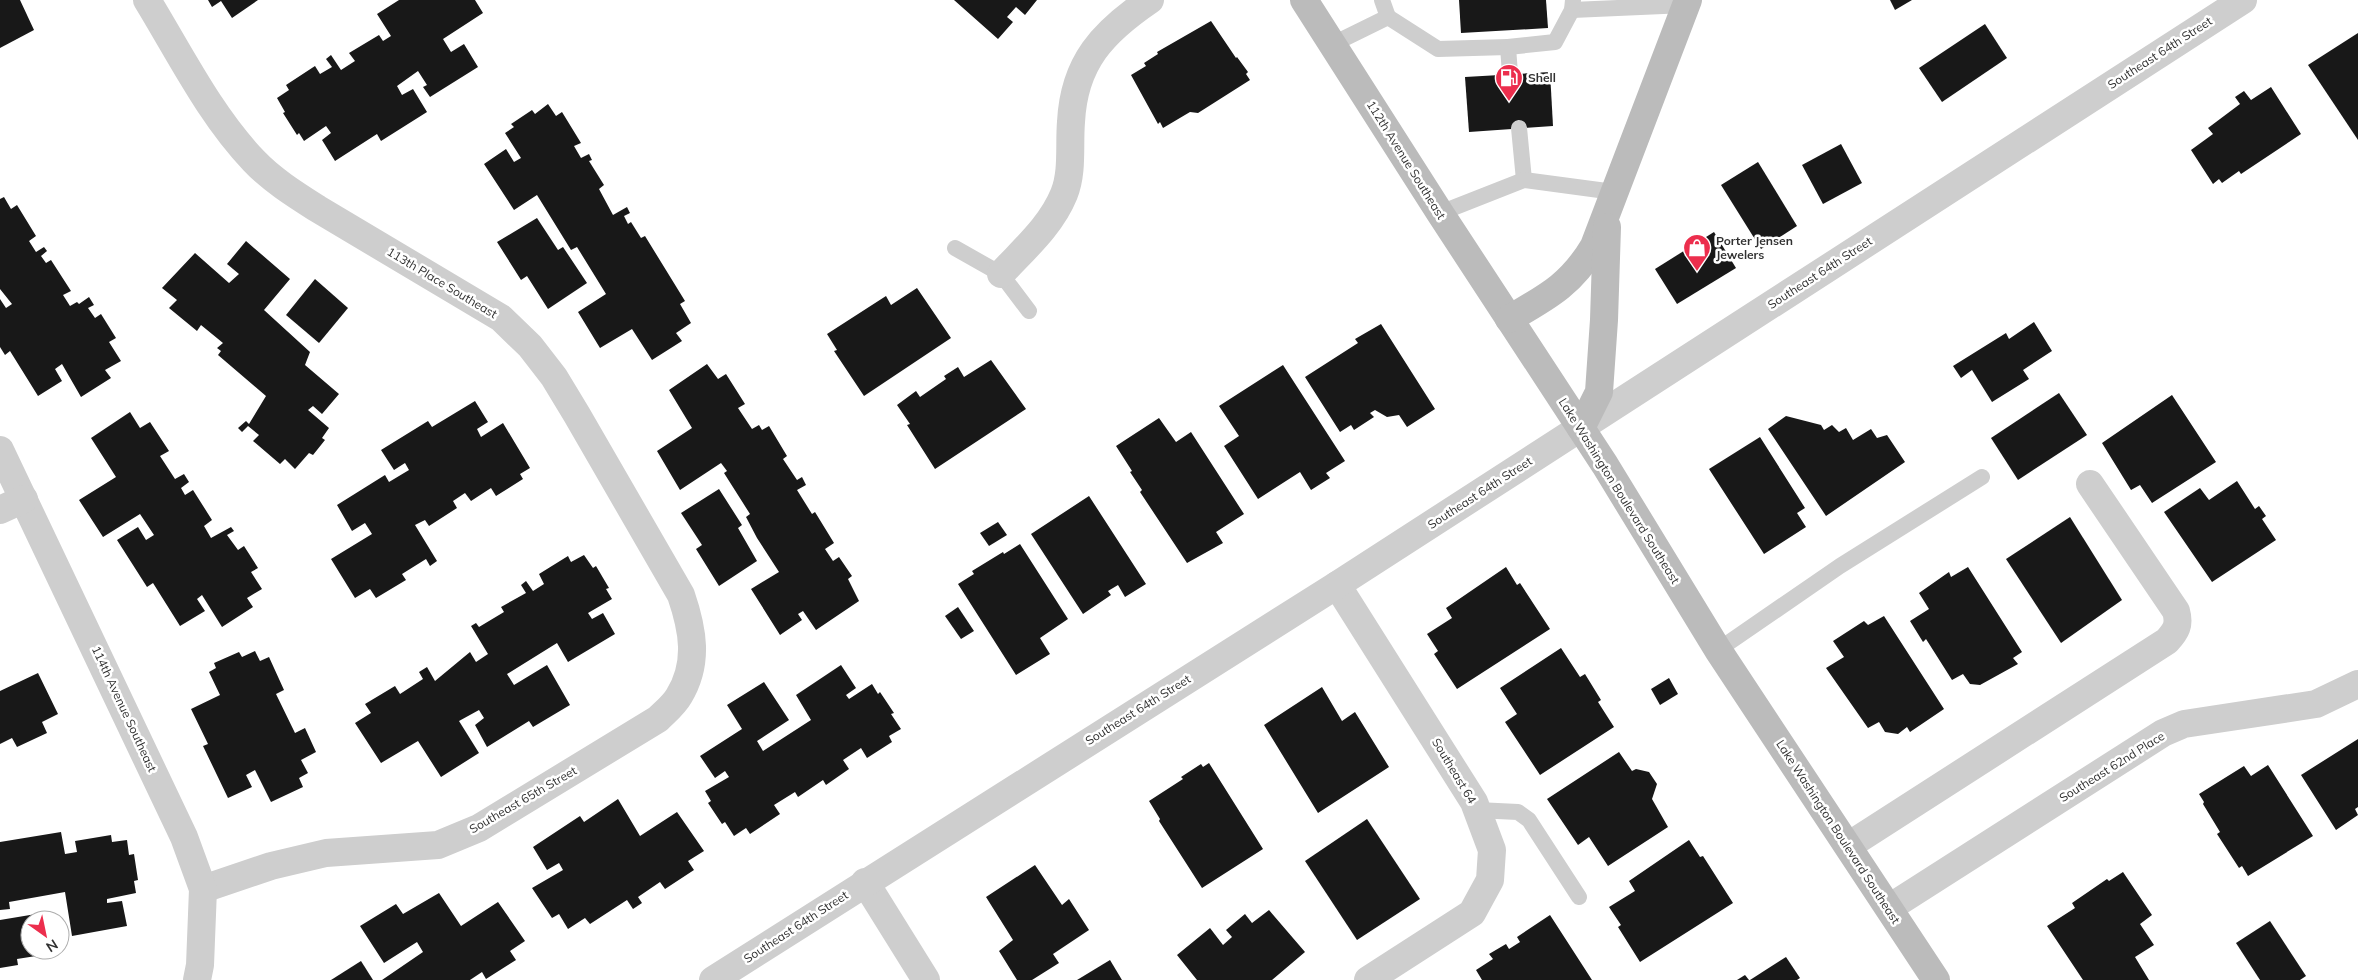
<svg xmlns="http://www.w3.org/2000/svg" width="2358" height="980" viewBox="0 0 2358 980" font-family="Mulish,sans-serif">
<style>
.building{fill:#181818}
.lines{fill:none;stroke-linecap:round;stroke-linejoin:round}
.service{stroke:#cecece;stroke-width:16}
.minor{stroke:#cecece;stroke-width:28}
.secondary{stroke:#bbb;stroke-width:28}
.labels{text-anchor:middle;stroke-width:5;stroke-linejoin:round;paint-order:stroke}
.street-label{font-size:12px;fill:#313131;stroke:#fff}
.poi-label{font-size:12px;font-weight:bold;fill:#313131;stroke:#fff;text-anchor:start}
</style>
<rect width="100%" height="100%" fill="#fff"/>
<g class="building">
<polygon points="0,0 20,0 34,30 0,48"/>
<polygon points="208,0 258,0 232,18 221,1 212,7"/>
<polygon points="399,0 475,0 483,13 443,39 451,52 464,44 478,67 430,97 423,87 427,85 418,71 397,86 402,95 413,89 427,112 381,141 377,134 335,161 322,140 331,133 326,126 304,141 299,133 297,135 283,113 285,112 277,98 289,90 286,85 315,66 320,74 332,67 326,59 331,55 341,70 355,61 349,53 379,35 383,41 391,36 377,14"/>
<polygon points="954,0 1037,0 1025,15 1016,7 1007,17 1013,22 998,39"/>
<polygon points="1459,0 1546,0 1548,28 1461,33"/>
<polygon points="1890,0 1912,0 1895,10"/>
<polygon points="1211,21 1236,58 1237,57 1248,72 1246,74 1250,80 1198,113 1190,112 1163,128 1160,122 1158,124 1131,75 1146,66 1144,63 1158,54 1157,52"/>
<polygon points="1985,24 2007,58 1942,102 1919,68"/>
<polygon points="2358,33 2358,140 2308,65"/>
<polygon points="1550,72 1553,126 1469,132 1465,77"/>
<polygon points="2271,87 2301,134 2241,174 2239,171 2222,183 2219,179 2213,184 2191,150 2213,134 2208,128 2240,104 2235,97 2244,91 2251,100"/>
<polygon points="548,104 556,116 562,112 581,143 574,146 581,158 589,154 592,160 589,161 604,185 599,189 613,215 627,207 630,213 624,216 628,224 631,222 641,238 645,236 685,301 680,304 691,323 676,333 682,341 652,360 632,329 600,348 578,312 606,294 577,247 571,250 537,195 514,210 484,164 506,149 514,162 521,158 505,133 514,127 511,124 532,110 535,114"/>
<polygon points="1841,144 1862,183 1823,204 1802,165"/>
<polygon points="1758,162 1797,226 1761,249 1721,185"/>
<polygon points="4,197 11,209 17,205 36,236 29,241 36,252 44,247 47,251 41,256 46,263 51,260 71,291 63,295 70,306 77,302 79,304 89,297 94,305 88,308 95,318 101,314 116,338 109,342 121,361 105,370 111,378 81,397 62,364 55,369 62,381 38,396 10,351 5,355 0,347 0,299 6,308 12,304 0,289 0,199"/>
<polygon points="537,218 558,250 563,247 587,283 548,309 527,276 521,280 497,242"/>
<polygon points="1714,232 1736,268 1677,304 1655,269"/>
<polygon points="246,241 290,279 264,310 310,352 305,365 339,394 322,414 313,406 308,410 329,428 322,438 325,440 313,455 309,453 295,469 285,459 280,464 253,441 259,435 248,426 242,432 238,428 246,421 249,424 266,396 218,355 221,351 217,348 223,343 201,325 197,331 169,308 177,300 162,288 195,253 229,283 239,274 227,264"/>
<polygon points="315,279 348,308 319,343 286,315"/>
<polygon points="917,288 951,338 864,396 834,351 837,350 827,334 886,296 891,305"/>
<polygon points="2034,322 2052,351 2023,370 2029,379 1992,402 1972,370 1961,378 1953,366 2006,333 2009,339"/>
<polygon points="1381,324 1435,409 1407,427 1399,415 1387,417 1375,410 1370,413 1374,417 1354,430 1351,425 1340,432 1305,377 1358,343 1355,339"/>
<polygon points="991,360 1026,409 935,469 907,425 910,424 897,405 916,391 920,397 946,379 944,376 958,367 964,377"/>
<polygon points="707,364 718,379 726,374 745,404 738,408 752,429 759,425 762,430 769,426 787,456 783,459 797,480 802,477 806,485 797,490 812,514 815,512 834,543 825,549 833,561 839,557 852,576 848,579 859,601 816,630 803,611 798,614 802,620 780,635 751,589 779,572 757,538 746,517 750,514 724,473 727,471 721,463 680,490 657,451 692,428 669,390"/>
<polygon points="1283,365 1345,461 1326,473 1330,478 1311,490 1300,472 1258,499 1224,446 1239,436 1219,406"/>
<polygon points="2059,393 2087,435 2018,480 1991,438"/>
<polygon points="2172,395 2216,462 2152,503 2140,485 2131,490 2102,443"/>
<polygon points="475,401 488,422 477,429 481,437 503,423 530,468 520,474 523,479 496,496 491,488 471,501 465,493 453,501 457,508 429,526 425,520 415,525 437,561 430,566 426,559 402,574 406,580 376,598 370,589 355,598 331,559 372,534 365,523 352,531 337,505 385,475 389,482 409,470 405,463 394,470 381,450 428,421 432,427"/>
<polygon points="130,412 140,428 150,422 169,451 160,456 175,479 184,474 189,482 181,488 185,495 193,490 212,520 204,526 211,538 231,527 234,531 227,535 238,550 244,546 258,568 251,572 262,589 247,598 253,607 222,627 202,595 197,599 205,611 180,626 153,583 147,587 117,540 138,527 146,540 154,535 140,514 103,537 79,500 116,477 91,438"/>
<polygon points="1786,416 1821,425 1824,430 1832,425 1839,432 1846,428 1853,440 1871,429 1877,438 1887,435 1905,462 1826,516 1768,429"/>
<polygon points="1159,418 1176,442 1191,432 1244,514 1216,532 1223,543 1187,563 1140,492 1142,490 1130,472 1132,471 1116,446"/>
<polygon points="1760,437 1805,508 1797,513 1806,527 1764,554 1709,469"/>
<polygon points="2237,481 2255,509 2259,506 2266,516 2262,519 2276,540 2212,582 2164,512 2200,488 2209,500"/>
<polygon points="719,489 742,525 738,528 757,561 719,586 696,549 702,545 681,513"/>
<polygon points="1089,496 1146,584 1125,597 1118,585 1108,591 1111,595 1083,614 1031,534"/>
<polygon points="2070,517 2122,600 2061,643 2006,559"/>
<polygon points="998,522 1007,535 989,546 980,533"/>
<polygon points="1020,544 1068,619 1040,638 1050,654 1016,675 958,584 974,574 972,571 1003,552 1004,554"/>
<polygon points="584,555 593,568 596,566 609,588 606,589 612,599 588,613 592,619 603,613 615,634 568,662 557,643 507,674 514,685 547,665 570,705 533,727 529,721 487,747 475,725 484,718 479,710 459,721 479,753 441,777 418,741 381,763 355,723 371,713 365,704 395,686 400,694 423,679 419,672 427,667 435,681 470,652 476,662 488,654 471,626 476,623 479,627 504,612 501,607 526,593 521,585 526,581 533,591 544,584 539,574 568,556 571,562"/>
<polygon points="1506,567 1517,585 1520,583 1550,629 1457,689 1434,654 1438,651 1427,634 1452,618 1446,608"/>
<polygon points="1968,567 2022,652 2013,658 2018,664 1980,685 1970,684 1963,674 1952,680 1926,639 1923,642 1910,621 1929,609 1919,593 1949,572 1951,577"/>
<polygon points="958,607 974,631 961,639 945,616"/>
<polygon points="1884,616 1944,709 1910,732 1907,727 1898,734 1885,732 1879,722 1868,728 1826,668 1844,657 1833,641 1864,621 1868,625"/>
<polygon points="1561,648 1580,677 1585,674 1601,700 1598,702 1614,727 1540,775 1505,722 1517,714 1500,688"/>
<polygon points="255,651 260,661 269,657 284,690 276,694 295,733 305,728 316,752 301,760 308,773 299,778 303,787 271,802 255,770 246,775 252,787 228,798 203,746 208,744 191,709 220,695 209,672 216,668 214,663 239,652 242,657"/>
<polygon points="841,665 856,688 846,695 849,699 872,684 878,694 880,692 894,713 891,714 901,729 889,736 892,742 867,758 861,748 843,760 849,769 826,785 823,780 798,797 795,792 774,805 780,814 750,834 746,828 734,836 725,822 722,824 708,803 711,801 705,791 729,777 725,771 715,778 700,756 742,729 727,705 764,682 789,720 757,741 763,751 811,720 796,695"/>
<polygon points="38,673 58,714 42,722 47,733 17,747 12,738 0,744 0,691"/>
<polygon points="1669,678 1678,694 1660,705 1651,689"/>
<polygon points="1322,687 1342,721 1355,712 1389,767 1318,813 1264,725"/>
<polygon points="2358,739 2358,807 2355,809 2358,815 2336,830 2301,775"/>
<polygon points="1619,752 1632,771 1636,769 1649,772 1657,784 1652,799 1668,827 1608,866 1589,837 1578,845 1547,799"/>
<polygon points="1209,763 1263,849 1202,888 1159,821 1160,819 1149,801 1183,779 1181,777 1201,764 1203,767"/>
<polygon points="2268,765 2313,836 2248,876 2242,866 2239,868 2217,834 2220,832 2203,804 2204,802 2199,794 2244,766 2251,776"/>
<polygon points="618,799 640,836 677,812 704,851 688,861 694,870 665,889 660,882 638,897 642,903 633,909 627,900 590,924 585,918 568,929 559,914 552,918 532,888 563,870 559,863 547,870 533,847 580,816 584,822"/>
<polygon points="1367,819 1420,899 1357,940 1305,861"/>
<polygon points="61,832 65,854 77,852 75,841 111,835 112,842 127,840 129,855 134,854 138,880 134,881 136,893 107,899 107,903 122,901 127,926 72,936 65,892 9,902 10,909 0,910 0,842"/>
<polygon points="1689,840 1700,857 1703,856 1733,903 1640,962 1618,927 1621,925 1609,907 1635,891 1629,881"/>
<polygon points="1035,865 1062,905 1069,899 1089,930 1053,954 1059,963 1032,980 1017,980 999,951 1013,940 986,897"/>
<polygon points="2123,872 2152,915 2140,924 2154,945 2135,957 2149,980 2083,980 2047,926 2075,908 2072,903 2107,879 2109,881"/>
<polygon points="439,893 461,926 498,902 525,941 510,951 516,960 486,979 482,972 470,980 382,980 423,952 417,942 384,963 360,926 396,904 403,914"/>
<polygon points="1269,910 1305,952 1272,980 1197,980 1177,955 1210,928 1223,945 1232,937 1226,930 1245,914 1252,923"/>
<polygon points="48,912 50,920 30,920 30,950 55,950 55,953 17,959 18,965 0,968 0,920"/>
<polygon points="1550,915 1592,980 1482,980 1476,970 1493,959 1489,954 1506,944 1509,949 1520,942 1517,937"/>
<polygon points="2270,921 2306,976 2300,980 2260,980 2236,943"/>
<polygon points="1786,957 1800,978 1797,980 1750,980"/>
<polygon points="1110,960 1122,980 1077,980"/>
<polygon points="361,961 373,980 331,980"/>
<polygon points="1745,975 1749,980 1737,980"/>
</g>
<g class="lines">
<g class="service">
<polyline points="1572,10 1686,5"/>
<polyline points="1388,17 1438,49 1508,47"/>
<polyline points="1333,44 1388,17 1382,0"/>
<polyline points="1510,74 1508,47 1555,42 1572,10 1573,0"/>
<polyline points="1519,128 1524,180"/>
<polyline points="1440,213 1524,180 1614,192"/>
<polyline points="955,248 1001,274 1029,311"/>
<polyline points="1718,650 1840,566 1982,477"/>
<polyline points="1477,810 1518,812 1529,820 1579,897"/>
</g>
<g class="minor">
<path d="M147 0C180 54 210 115 254 161 272 180 296 195 318 209L501 318 530 346 554 377 577 415 681 595C693 630 699 663 679 696 674 705 665 712 658 719L479 828 438 845 326 853 271 866 203 889"/>
<path d="M1001 274C1024 249 1051 226 1064 194 1073 172 1069 145 1071 122 1074 62 1103 32 1150 0"/>
<polyline points="0,450 184,837 203,889 200,965 197,980"/>
<polyline points="0,510 24,499"/>
<polyline points="1337,585 1474,802 1492,850 1490,880 1472,913 1368,980"/>
<path d="M1848 846 2167 641C2176 631 2180 625 2176 611L2090 484"/>
<polyline points="865,882 926,980"/>
<polyline points="1889,908 2163,733 2184,724 2316,704 2358,684"/>
<polyline points="713,980 1337,585 2243,0"/>
</g>
<g class="secondary">
<polyline points="1304,0 1440,213 1605,465 1718,650 1936,980"/>
<path d="M1509 319C1547 297 1571 285 1594 246L1688 0"/>
<polyline points="1581,428 1599,392 1604,320 1607,227"/>
</g>
</g>
<defs>
<symbol id="fuel-pin" viewBox="-11 -11 22 30"><path d="M0 17L-7.5 6A9.5 9.5 0 1 1 7.5 6Z" fill="#ec2e4d" stroke="#fff"/><path d="M-5.5-6h7V0h2V4h1.3V-2.5L3-4.5l.8-.8L6-3V5H2.5V1h-1V6h-7ZM-4.2-4.7v3.2H.2V-4.7Z" fill="#fff"/></symbol>
<symbol id="shop-pin" viewBox="-11 -11 22 30"><path d="M0 17L-7.5 6A9.5 9.5 0 1 1 7.5 6Z" fill="#ec2e4d" stroke="#fff"/><path d="M-5-2.5h2.3a2.7 3.5 0 0 1 5.4 0H5L5.5 6h-11ZM-1.5-2.5h3a1.5 2.3 0 0 0-3 0Z" fill="#fff"/></symbol>
</defs>
<g fill-rule="evenodd">
<use href="#fuel-pin" x="1493" y="62" width="32" height="43"/>
<use href="#shop-pin" x="1681" y="232" width="32" height="43"/>
</g>
<g class="labels">
<g class="street-label">
<text transform="translate(2160 53) rotate(-33)" y="4">Southeast 64th Street</text>
<text transform="translate(1406 160) rotate(58)" y="4">112th Avenue Southeast</text>
<text transform="translate(1820 273) rotate(-33)" y="4">Southeast 64th Street</text>
<text transform="translate(442 283) rotate(31)" y="4">113th Place Southeast</text>
<text transform="translate(1619 491) rotate(58)" y="4">Lake Washington Boulevard Southeast</text>
<text transform="translate(1480 493) rotate(-33)" y="4">Southeast 64th Street</text>
<text transform="translate(124 709) rotate(65)" y="4">114th Avenue Southeast</text>
<text transform="translate(1138 710) rotate(-32)" y="4">Southeast 64th Street</text>
<text transform="translate(2112 767) rotate(-32)" y="4">Southeast 62nd Place</text>
<text transform="translate(1454 771) rotate(59)" y="4">Southeast 64</text>
<text transform="translate(523 800) rotate(-30)" y="4">Southeast 65th Street</text>
<text transform="translate(1838 832) rotate(57)" y="4">Lake Washington Boulevard Southeast</text>
<text transform="translate(796 927) rotate(-33)" y="4">Southeast 64th Street</text>
</g>
<g class="poi-label">
<text x="1528" y="82">Shell</text>
<text x="1716" y="245">Porter Jensen<tspan x="1716" dy="14">Jewelers</tspan></text>
</g>
</g>
<g transform="translate(45 935) rotate(147)"><circle r="24" fill="#ffffff" stroke="#adadad"/>
<path d="M0-4L9 19L0 12L-9 19Z" fill="#ec2e4d"/>
<text y="-8" font-size="14" font-weight="bold" text-anchor="middle" fill="#313131">N</text>
</g>
</svg>
